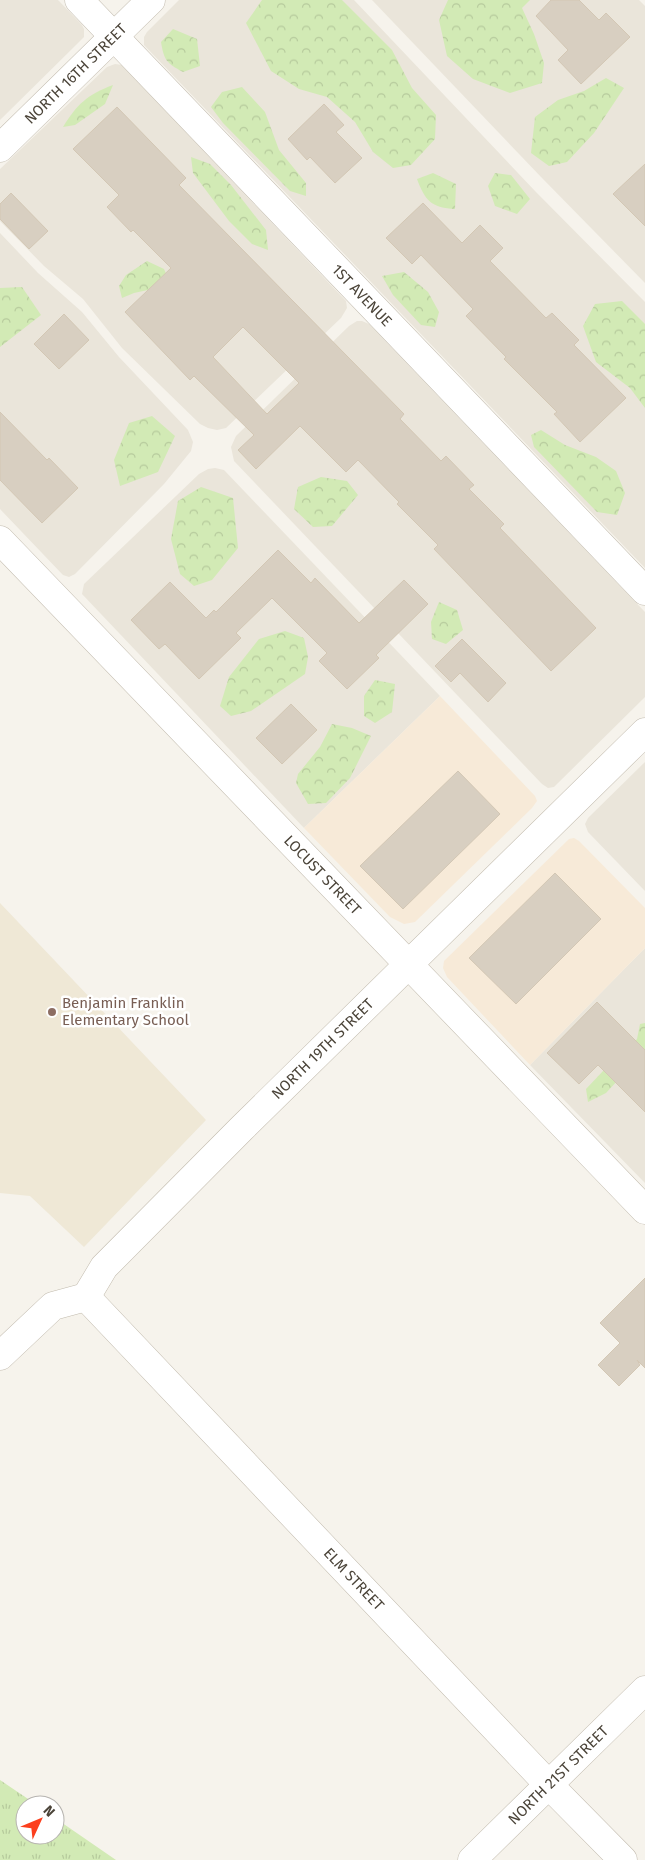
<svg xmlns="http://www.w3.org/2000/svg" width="645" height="1860" viewBox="0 0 645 1860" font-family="'Fira Sans',sans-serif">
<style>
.residential{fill:#eae5da}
.commercial{fill:#f7ead8}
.education{fill:#efe8d6}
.grass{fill:url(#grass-tufts)}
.forest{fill:url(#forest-crowns)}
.building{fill:#d8cfc1;stroke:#d3c7b4;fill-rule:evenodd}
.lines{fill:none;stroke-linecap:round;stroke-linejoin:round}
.minor-casing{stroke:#c2bbae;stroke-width:29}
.minor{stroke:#fff;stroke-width:28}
.education-dot{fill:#8d6e63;stroke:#fff;stroke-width:2}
.labels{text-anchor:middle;stroke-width:5;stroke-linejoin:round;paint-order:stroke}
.street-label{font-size:15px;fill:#4b4439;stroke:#fff}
.education-label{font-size:15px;fill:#785e54;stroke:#fff;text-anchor:start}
</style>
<defs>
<pattern id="grass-tufts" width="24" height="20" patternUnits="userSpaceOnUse" patternTransform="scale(1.25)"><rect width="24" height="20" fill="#d2eab5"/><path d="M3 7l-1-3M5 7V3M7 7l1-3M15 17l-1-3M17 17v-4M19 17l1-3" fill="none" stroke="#b6ca9c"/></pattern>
<pattern id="forest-crowns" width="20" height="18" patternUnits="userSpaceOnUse" patternTransform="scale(1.25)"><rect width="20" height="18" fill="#d2eab5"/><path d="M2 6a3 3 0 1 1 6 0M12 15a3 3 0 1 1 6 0" fill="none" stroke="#b6ca9c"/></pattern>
</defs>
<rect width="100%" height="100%" fill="#f6f3ec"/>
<g class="residential">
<polygon points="0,0 58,0 82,25 84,29 84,37 79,42 0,120"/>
<polygon points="179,0 354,0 535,191 645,302 645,568 144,45 144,37 147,32"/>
<polygon points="372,0 639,0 645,6 645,283 542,178"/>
<polygon points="115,64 122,65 346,301 347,308 341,318 226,428 217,430 208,428 200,424 122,348 83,299 44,266 0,221 0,169 107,67"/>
<polygon points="0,233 38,273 82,312 119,357 188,430 193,442 191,451 164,484 75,574 69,577 63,575 0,509"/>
<polygon points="357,321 362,321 369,324 645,612 645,697 554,787 548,788 542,784 234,461 231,447 236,436 349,326"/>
<polygon points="215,468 224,470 440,696 304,828 82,594 84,584 199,474 208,469"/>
<polygon points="645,762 645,891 588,832 585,824 588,818"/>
<polygon points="645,948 645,1183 530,1065"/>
</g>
<g class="commercial">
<polygon points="440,696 535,796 537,801 532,808 415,922 404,924 390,917 304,828"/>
<polygon points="574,838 579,841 645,908 645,948 530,1065 447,977 443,968 444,961 569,839"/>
</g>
<polygon class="education" points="0,903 206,1120 84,1247 30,1196 0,1193"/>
<polygon class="grass" points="0,1780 37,1805 25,1805 25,1835 55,1835 55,1818 116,1860 0,1860"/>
<g class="forest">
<polygon points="262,0 342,0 392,50 412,88 436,115 435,139 411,165 393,168 373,152 355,122 327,97 299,89 271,71 246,23"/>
<polygon points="448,0 530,0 522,8 534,34 544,63 542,83 510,93 473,79 447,56 439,20"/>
<path d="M173 29 197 39 200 66 183 72C166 63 164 60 161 42Z"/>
<polygon points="606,78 624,88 594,133 567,162 549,166 531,153 535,117 558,100 584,91"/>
<path d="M113 85 105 104 75 125 63 127C77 104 87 95 113 85Z"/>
<polygon points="242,87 265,112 279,150 306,183 306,196 290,191 223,123 211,107 222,92"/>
<polygon points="191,157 210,164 231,185 266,230 268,250 252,244 229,221 193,173"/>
<path d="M433 173 456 184 455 209C432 208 425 201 417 179Z"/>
<polygon points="495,173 511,175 530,199 517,214 495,206 488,186"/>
<polygon points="147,261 164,269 171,285 134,293 122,298 119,286 126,275"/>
<polygon points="404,272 428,292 439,312 435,327 421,325 393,295 382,276"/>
<polygon points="22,287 41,315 0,347 0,288"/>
<polygon points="622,301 645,324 645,408 630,388 596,362 583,326 595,304"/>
<polygon points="152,416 175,436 158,472 120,486 114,460 129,423"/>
<polygon points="541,430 565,445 596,457 616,471 625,493 617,515 597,512 534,447 531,435"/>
<polygon points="321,477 347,481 358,495 332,526 313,527 294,509 298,487"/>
<polygon points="201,487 233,498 238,548 212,580 194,586 180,574 171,539 178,501"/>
<polygon points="439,602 457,610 463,630 446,644 432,639 431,622"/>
<polygon points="285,631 304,638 308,657 305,674 251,711 231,716 220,706 229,677 259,639"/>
<polygon points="375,680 395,684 392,712 375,723 364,716 364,696"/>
<polygon points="332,724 352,728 371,736 350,778 326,803 308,804 296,783 298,774 320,747"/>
<polygon points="645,1023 645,1051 606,1093 588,1102 586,1089 603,1071 626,1051 637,1039 640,1024"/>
</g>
<g class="building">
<polygon points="551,0 579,0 599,20 606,13 630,37 581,84 558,60 568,50 536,16"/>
<polygon points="324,104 344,125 336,132 362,158 335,183 310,157 307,160 288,139"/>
<path d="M117 107 186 178 179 185 404 414 400 419 441 461 446 456 474 485 469 489 504 524 500 528 596 628 551 671 434 549 438 545 397 504 399 502 358 460 346 472 300 426 256 469 238 450 254 435 194 376 190 380 125 312 171 268 133 230 131 232 107 207 119 195 73 149ZM243 327 299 383 267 414 213 357Z"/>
<polygon points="645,164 645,226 613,194"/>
<polygon points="11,193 48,231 29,249 0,219 0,204"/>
<polygon points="423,203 462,243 480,225 503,248 490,261 546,318 552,313 579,340 574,345 626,398 580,442 554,414 557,412 504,359 506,357 466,316 473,309 421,255 412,264 386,238"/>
<polygon points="64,314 89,340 59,369 34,344"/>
<polygon points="0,412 47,460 49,458 78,488 42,523 0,480"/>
<polygon points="278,550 311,583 315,578 359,623 404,580 428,604 376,655 379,658 347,689 319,661 327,653 272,598 236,633 241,638 199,679 165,644 159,649 131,620 170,582 206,618 214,610 216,612"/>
<polygon points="462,639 506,683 488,702 460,673 451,682 435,666"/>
<polygon points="291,704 317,730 282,764 256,738"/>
<polygon points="458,771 500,814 403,909 360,866"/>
<polygon points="555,873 601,919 516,1004 469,958"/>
<polygon points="597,1002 645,1050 645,1112 598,1065 579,1084 547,1053"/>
<polygon points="645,1278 645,1368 637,1360 640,1365 619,1386 598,1365 620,1343 600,1323"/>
</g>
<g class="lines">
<defs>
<g id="minor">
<path id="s1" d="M79 0 645 591"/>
<path id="s2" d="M0 148 151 0"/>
<path id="s3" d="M0 540 645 1210"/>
<path id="s4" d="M86 1297 549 1785 623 1860"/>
<path id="s5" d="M0 1356 53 1306 86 1297 104 1267 241 1129 645 732"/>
<path id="s6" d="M472 1860 645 1690"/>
</g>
</defs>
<use href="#minor" class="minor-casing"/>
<use href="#minor" class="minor"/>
</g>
<circle class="education-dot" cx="52" cy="1012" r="5"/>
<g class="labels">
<g class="street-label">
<text dy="5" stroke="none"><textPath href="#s2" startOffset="106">NORTH 16TH STREET</textPath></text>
<text dy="5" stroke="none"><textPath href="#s1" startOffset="409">1ST AVENUE</textPath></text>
<text dy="5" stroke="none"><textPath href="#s3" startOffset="465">LOCUST STREET</textPath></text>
<text dy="5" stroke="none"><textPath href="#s5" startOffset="451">NORTH 19TH STREET</textPath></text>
<text dy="5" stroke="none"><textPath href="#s4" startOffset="389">ELM STREET</textPath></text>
<text dy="5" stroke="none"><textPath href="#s6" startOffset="121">NORTH 21ST STREET</textPath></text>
</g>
<g class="education-label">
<text x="62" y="1008">Benjamin Franklin<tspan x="62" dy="17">Elementary School</tspan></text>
</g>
</g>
<g transform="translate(40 1820) rotate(46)"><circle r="24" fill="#ffffff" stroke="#b7b4b0"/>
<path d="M0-4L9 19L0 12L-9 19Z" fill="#fc3f1d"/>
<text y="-8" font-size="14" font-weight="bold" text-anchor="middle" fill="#4b4439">N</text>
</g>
</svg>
